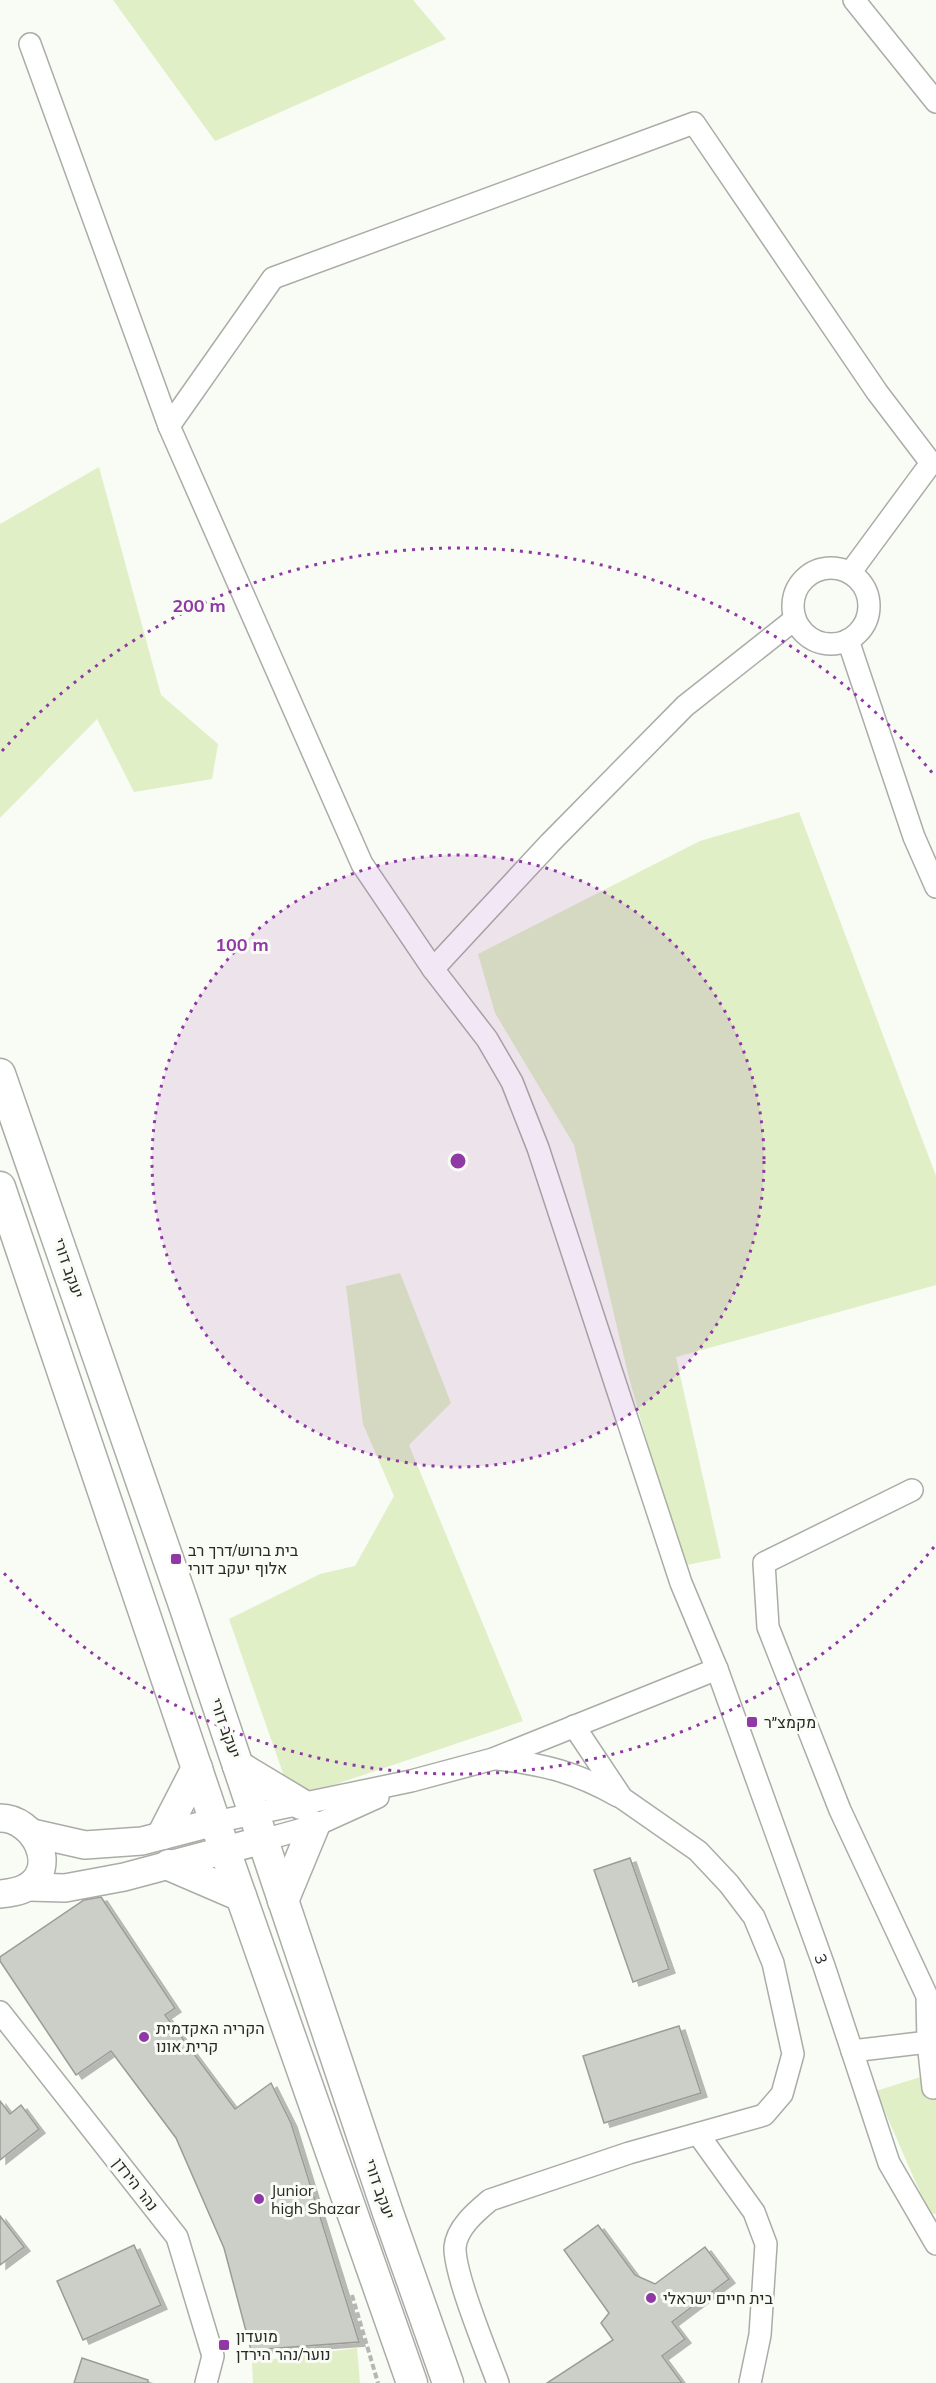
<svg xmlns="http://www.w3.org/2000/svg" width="936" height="2383" viewBox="0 0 936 2383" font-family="Mulish,Heebo,sans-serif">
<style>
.green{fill:#e0efc6}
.building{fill:#cccec8;stroke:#9a9c96;stroke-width:1.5;filter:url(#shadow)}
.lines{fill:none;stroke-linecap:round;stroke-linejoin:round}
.minor-casing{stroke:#aaada7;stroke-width:24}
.tertiary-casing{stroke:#aaada7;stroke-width:30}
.secondary-casing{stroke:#aaada7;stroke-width:33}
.path{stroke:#b5b7b2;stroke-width:4;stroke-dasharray:6 3;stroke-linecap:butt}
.minor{stroke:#fff;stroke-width:21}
.tertiary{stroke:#fff;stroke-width:27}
.secondary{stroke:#fff;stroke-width:30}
.ring{fill:none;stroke:#9039a6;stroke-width:3;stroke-dasharray:3 6}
.poi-dot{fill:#9039a6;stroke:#f9fbf5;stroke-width:2}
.labels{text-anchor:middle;stroke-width:6;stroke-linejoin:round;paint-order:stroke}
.street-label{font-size:16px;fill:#292a27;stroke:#f9fbf5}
.poi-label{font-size:16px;fill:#292a27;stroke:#f9fbf5;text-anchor:start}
.centre{fill:#9039a6;stroke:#f9fbf5;stroke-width:3}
.ring-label{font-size:18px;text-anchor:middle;font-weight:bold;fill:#9039a6;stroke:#f9fbf5;stroke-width:6;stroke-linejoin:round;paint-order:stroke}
</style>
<defs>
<filter id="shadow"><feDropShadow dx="6" dy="4" stdDeviation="0" flood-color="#0004"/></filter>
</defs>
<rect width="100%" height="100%" fill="#f9fbf5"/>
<g class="green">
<polygon points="113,0 413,0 446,39 215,141"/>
<polygon points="99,467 161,695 218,744 212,779 134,792 97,719 0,818 0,524"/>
<polygon points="799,812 936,1176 936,1285 676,1357 721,1558 682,1566 629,1378 574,1145 495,1013 478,954 700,841"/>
<polygon points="400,1273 451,1403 409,1445 523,1721 292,1799 229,1619 320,1574 355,1566 394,1496 363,1424 346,1286"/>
<polygon points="936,2072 936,2214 929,2213 876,2091"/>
<polygon points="357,2348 360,2383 253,2383 252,2362"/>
</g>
<g class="building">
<polygon points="630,1858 669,1969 633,1982 594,1870"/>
<polygon points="101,1897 175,2008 165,2015 235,2109 271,2083 291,2123 359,2342 251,2350 224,2248 176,2138 111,2051 76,2075 0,1961 0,1957 84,1900"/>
<polygon points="679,2026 701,2093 604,2123 583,2056"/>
<polygon points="0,2101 10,2114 21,2105 39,2129 0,2160"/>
<polygon points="0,2216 24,2247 0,2265"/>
<polygon points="598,2225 635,2275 655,2284 705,2247 729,2279 672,2322 685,2339 662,2356 682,2383 547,2383 613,2340 601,2323 609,2313 564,2250"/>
<polygon points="134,2245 161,2305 83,2340 57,2281"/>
<polygon points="82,2358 148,2380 148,2383 74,2383"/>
</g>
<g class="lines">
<defs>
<g id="minor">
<polyline points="854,0 936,102"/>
<path id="s1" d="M30 44 169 426 362 864 433 969 487 1039 512 1082 538 1148 681 1583 717 1669 824 1966 889 2163 936 2244"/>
<polyline points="169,426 273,278 694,123 877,392 931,463 850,573"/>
<circle cx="831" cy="606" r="38"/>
<polyline points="848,640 914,837 936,887"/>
<polyline points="433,969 550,843 685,706 795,619"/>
<polyline points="912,1490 764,1563 768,1627 840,1810 927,1996 928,2042 933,2088"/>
<path d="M497 1759C544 1764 577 1773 618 1796"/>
<polyline points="215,1822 411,1781 493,1759 717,1669"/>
<polyline points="263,1840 314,1826 378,1797"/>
<polyline points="0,2012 177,2237 213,2356 206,2383"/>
<polyline points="852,2051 928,2042"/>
<polyline points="698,2134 754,2212 766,2244 760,2335 750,2383"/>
<path d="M498 2383C487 2353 454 2274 455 2247 457 2227 477 2211 490 2200L629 2153 764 2115 782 2094 793 2054 773 1963 754 1917 729 1884 698 1851 622 1798 574 1726"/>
</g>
<g id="tertiary">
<path d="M0 1818C35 1818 59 1868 27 1887 19 1892 9 1893 0 1894"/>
<polyline points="32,1833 85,1845 142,1841 215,1822"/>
<polyline points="29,1887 65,1888 124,1877 263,1840"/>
</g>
<g id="secondary">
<polyline points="0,1074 183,1602 388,2213 448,2383"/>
<polyline points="0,1187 215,1822 412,2383"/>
<polyline points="238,1766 301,1804"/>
<polyline points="163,1834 197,1768"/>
<polyline points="169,1865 241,1896"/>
<polyline points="283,1901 314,1826"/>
</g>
</defs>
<use href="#minor" class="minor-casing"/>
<use href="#tertiary" class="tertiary-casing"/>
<use href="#secondary" class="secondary-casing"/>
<polyline class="path" points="352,2295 378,2383"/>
<use href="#minor" class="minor"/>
<use href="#tertiary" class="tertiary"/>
<use href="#secondary" class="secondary"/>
</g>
<circle cx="458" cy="1161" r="306" fill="#9039a6" fill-opacity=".12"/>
<g class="ring">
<circle cx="458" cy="1161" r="306"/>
<path d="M934 1547A613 613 0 0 1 2 1571M2 751A613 613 0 0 1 934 775"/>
</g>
<g class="poi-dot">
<rect x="170" y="1553" width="12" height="12" rx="3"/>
<rect x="746" y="1716" width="12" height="12" rx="3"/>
<circle cx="144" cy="2037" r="6"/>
<circle cx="259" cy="2199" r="6"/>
<circle cx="651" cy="2298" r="6"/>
<rect x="218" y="2339" width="12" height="12" rx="3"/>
</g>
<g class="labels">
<g class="street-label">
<text transform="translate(69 1268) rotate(71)" y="6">יעקב דורי</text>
<text transform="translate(226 1728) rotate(71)" y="6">יעקב דורי</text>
<text dy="6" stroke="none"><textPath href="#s1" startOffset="2080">3</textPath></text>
<text transform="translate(136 2184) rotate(52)" y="6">נהר הירדן</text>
<text transform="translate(380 2189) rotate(71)" y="6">יעקב דורי</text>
</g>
<g class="poi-label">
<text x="188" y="1556">בית ברוש/דרך רב<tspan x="188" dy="18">אלוף יעקב דורי</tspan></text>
<text x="764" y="1728">מקמצ״ר</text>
<text x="156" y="2034">הקריה האקדמית<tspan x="156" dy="18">קרית אונו</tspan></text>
<text x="271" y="2196">Junior<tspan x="271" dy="18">high Shazar</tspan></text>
<text x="663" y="2304">בית חיים ישראלי</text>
<text x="236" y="2342">מועדון<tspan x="236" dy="18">נוער/נהר הירדן</tspan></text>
</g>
</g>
<circle cx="458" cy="1161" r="9" class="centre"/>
<g class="ring-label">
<text x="199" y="612">200 m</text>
<text x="242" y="951">100 m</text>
</g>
</svg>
